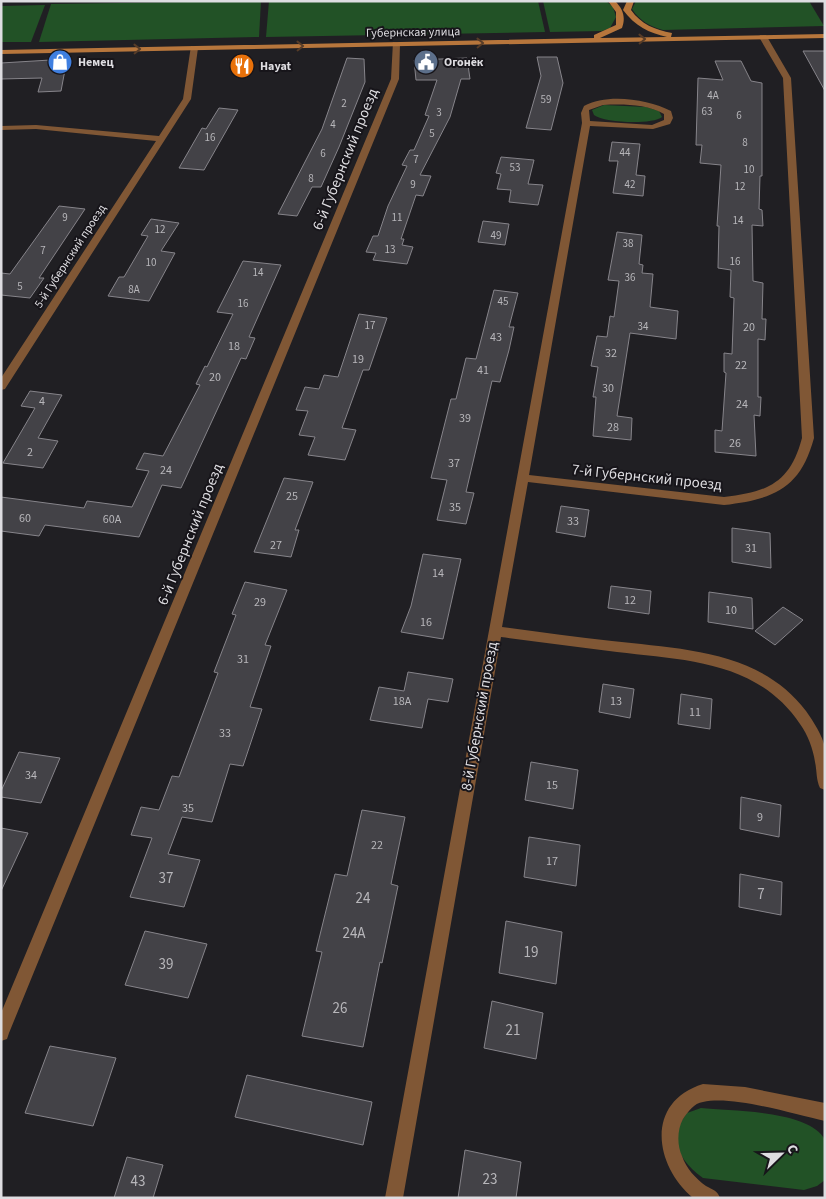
<svg xmlns="http://www.w3.org/2000/svg" width="826" height="1199" viewBox="0 0 826 1199" font-family="'Source Sans 3',sans-serif">
<style>
.green{fill:#225226}
.building{fill:#434247;stroke:#86848a}
.lines{fill:none;stroke-linecap:round;stroke-linejoin:round}
.street{fill:#805735;fill-rule:evenodd}
.secondary{fill:#b7763c;fill-rule:evenodd}
.oneway{stroke:#573c28}
.labels{text-anchor:middle;stroke-width:4;stroke-linejoin:round;paint-order:stroke}
.far-number-label{font-size:11px;fill:#b7b6ba}
.far-street-label{font-size:12px;fill:#dedde1;stroke:#17151a}
.far-poi-label{font-size:12px;font-weight:bold;fill:#dedde1;stroke:#17151a;text-anchor:start}
.number-label{font-size:12px;fill:#b7b6ba}
.street-label{font-size:15px;fill:#dedde1;stroke:#17151a}
.near-number-label{font-size:15px;fill:#b7b6ba}
</style>
<rect width="100%" height="100%" fill="#201f23"/>
<g class="green">
<polygon points="261,1 259,37 39,42 51,4"/>
<polygon points="269,1 538,1 545,32 266,37"/>
<polygon points="543,1 606,1 613,7 616,17 610,28 602,31 550,32"/>
<path d="M636 1H809L824 26 663 30C649 26 640 21 632 9Z"/>
<polygon points="45,5 31,42 1,42 1,6"/>
<path d="M604 105 646 107 659 111 662 117C652 125 604 123 594 115L592 110Z"/>
<path d="M701 1108C731 1111 810 1110 825 1140V1180L817 1186 804 1190 703 1178C679 1161 667 1139 687 1113Z"/>
</g>
<g class="building">
<polygon points="803,51 825,51 825,91"/>
<polygon points="537,57 557,57 563,83 551,130 526,128 541,76"/>
<polygon points="347,58 364,59 365,82 339,147 321,187 312,187 297,216 278,214 322,129"/>
<polygon points="467,58 470,79 461,79 450,117 420,175 431,176 423,196 416,195 401,239 404,239 402,245 413,247 407,264 373,260 376,253 366,252 373,236 378,236 388,206 407,166 402,165 410,150 414,150 429,116 425,115 437,80 416,80 414,60"/>
<polygon points="67,59 61,91 38,92 42,78 1,79 1,63"/>
<polygon points="715,61 741,61 751,81 762,83 762,176 760,176 759,209 762,210 763,226 752,225 753,281 763,283 762,319 766,319 765,340 758,339 758,397 761,397 760,416 754,415 756,456 715,452 715,430 722,431 726,373 724,372 724,353 732,354 734,298 730,297 731,270 718,268 719,226 717,226 721,165 700,163 702,145 696,145 698,78 723,80"/>
<polygon points="219,108 238,110 204,170 179,168 202,128 206,129"/>
<polygon points="612,142 640,144 636,175 645,176 643,196 613,193 618,161 609,161"/>
<polygon points="501,157 534,160 528,184 543,185 538,205 509,202 511,190 497,189 501,174 496,173"/>
<polygon points="59,206 85,209 39,278 44,278 30,298 1,295 1,273 10,274"/>
<polygon points="151,219 179,223 161,251 175,253 149,301 108,296 119,277 124,277 148,236 141,235"/>
<polygon points="483,221 509,224 505,245 478,242"/>
<polygon points="617,232 642,235 639,264 643,265 642,273 653,274 650,307 678,311 676,339 630,333 617,416 632,418 631,440 593,436 596,397 593,397 598,367 591,366 597,336 607,337 610,316 614,317 619,281 608,280"/>
<polygon points="243,261 281,265 249,337 255,338 246,359 241,358 181,488 162,485 139,537 45,525 39,536 1,531 1,497 84,508 87,501 132,507 149,471 136,469 144,453 163,456 200,385 196,384 205,366 207,367 233,314 217,312"/>
<polygon points="494,290 518,293 509,327 514,327 509,350 500,382 492,381 466,492 474,493 466,524 437,520 447,480 431,478 451,399 456,399 466,358 476,359"/>
<polygon points="359,314 387,318 369,370 363,370 342,428 356,430 345,460 308,455 315,437 299,435 308,411 296,410 305,387 319,389 324,375 338,377"/>
<polygon points="30,391 62,395 38,438 58,441 43,468 3,463 35,408 21,406"/>
<polygon points="284,478 313,482 295,530 299,530 291,557 254,552"/>
<polygon points="561,506 589,510 585,537 556,532"/>
<polygon points="732,528 770,533 771,568 732,562"/>
<polygon points="423,554 461,559 443,639 401,632 411,606"/>
<polygon points="245,582 287,590 265,645 271,646 250,707 262,709 243,766 230,764 212,822 182,817 168,854 200,860 184,907 130,897 152,838 131,835 141,807 159,810 172,776 179,777 218,673 214,672 236,615 232,614"/>
<polygon points="611,586 651,591 649,614 608,608"/>
<polygon points="709,592 752,598 753,629 708,622"/>
<polygon points="783,607 803,620 775,645 755,631"/>
<polygon points="408,672 453,679 448,702 428,699 422,728 370,720 379,687 404,691"/>
<polygon points="603,684 634,689 630,718 599,712"/>
<polygon points="681,694 712,699 710,729 678,724"/>
<polygon points="19,752 60,758 41,803 1,797 1,791"/>
<polygon points="531,762 578,770 573,809 525,800"/>
<polygon points="741,797 781,805 779,837 740,829"/>
<polygon points="362,810 405,817 391,884 398,886 382,963 380,962 363,1047 302,1036 322,952 316,951 335,874 347,876"/>
<polygon points="1,828 28,833 1,891"/>
<polygon points="529,837 580,845 576,886 524,877"/>
<polygon points="740,874 782,882 781,915 739,907"/>
<polygon points="506,921 562,932 556,984 499,973"/>
<polygon points="145,931 207,944 188,998 125,985"/>
<polygon points="492,1001 543,1013 536,1059 484,1048"/>
<polygon points="50,1046 116,1058 93,1126 25,1113"/>
<polygon points="247,1075 372,1102 363,1145 235,1117"/>
<polygon points="465,1150 521,1162 516,1198 458,1198"/>
<polygon points="127,1157 163,1165 153,1198 114,1198"/>
</g>
<g class="lines">
<g class="street">
<path d="M760 35H766L791 78 814 438C800 489 774 499 724 505L528 482 502 627C539 632 575 637 612 641 681 649 760 650 806 711 813 721 823 736 825 748 826 762 825 777 825 790L820 788C816 780 817 771 815 762 813 749 808 735 800 724 758 661 685 660 617 652 578 647 539 642 501 637L403 1198H385L582 123 581 113 584 106C607 93 648 99 671 111L673 118 670 124 653 129 590 126 529 475 724 497C768 492 790 483 802 438L783 78 759 37ZM603 105C623 104 646 104 664 114V120L652 125 590 121 589 110Z"/>
<polygon points="393,42 400,44 399,79 9,1033 7,1039 1,1041 1,1013 391,79"/>
<polygon points="191,46 198,48 191,99 5,389 1,390 1,378 156,141 36,129 1,130 1,126 36,125 159,136 183,99"/>
<path d="M703 1084 745 1087 825 1103V1121C794 1114 732 1095 703 1102 694 1103 688 1112 683 1119 677 1130 677 1145 682 1156 686 1168 696 1179 706 1186 713 1190 717 1190 720 1198H693C654 1165 645 1102 703 1084Z"/>
</g>
<path class="secondary" d="M608 1H615C623 9 626 17 622 28L600 38 667 37C649 33 635 26 623 10L627 1H634L631 10C641 24 655 30 672 33L671 37 825 34V38L1 54V50L594 38V35L616 25V12Z"/>
</g>
<defs><path id="oneway-chevron" d="M-2-3.5L2.5 0L-2 3.5" fill="none" stroke-width="1.6" stroke-linecap="round" stroke-linejoin="round" transform="scale(1.25)"/></defs>
<g class="oneway">
<use href="#oneway-chevron" transform="translate(642 39) rotate(-1)"/>
<use href="#oneway-chevron" transform="translate(480 43) rotate(-1)"/>
<use href="#oneway-chevron" transform="translate(300 46) rotate(-1)"/>
<use href="#oneway-chevron" transform="translate(137 49) rotate(-1)"/>
</g>
<defs>
<symbol id="shop-disc" viewBox="-11 -11 22 22"><circle r="9.5" fill="#3f7fe0" stroke="#17151a"/><path d="M-5-2.5h2.3a2.7 3.5 0 0 1 5.4 0H5L5.5 6h-11ZM-1.5-2.5h3a1.5 2.3 0 0 0-3 0Z" fill="#fff"/></symbol>
<symbol id="civic-disc" viewBox="-11 -11 22 22"><circle r="9.5" fill="#5c6f8a" stroke="#17151a"/><path d="M-.6-6.5H3V-4.5H.6V-3L4-1V1h2V6H-6V1h2V-1L-.6-3ZM-1.2 2.5V6h2.4V2.5Z" fill="#fff"/></symbol>
<symbol id="restaurant-disc" viewBox="-11 -11 22 22"><circle r="9.5" fill="#e8710a" stroke="#17151a"/><path d="M-5-6h1v4h1v-4h1v4h1v-4h1v5L-1.5 .5V6h-2V.5L-5-1ZM5-6V6H3V1.5H1.5Q1.5-4 5-6Z" fill="#fff"/></symbol>
</defs>
<g fill-rule="evenodd">
<use href="#shop-disc" x="46" y="48" width="28" height="28"/>
<use href="#civic-disc" x="412" y="48" width="28" height="28"/>
<use href="#restaurant-disc" x="228" y="52" width="28" height="28"/>
</g>
<g class="labels">
<g class="far-number-label">
<text x="713" y="99">4А</text>
<text x="546" y="103">59</text>
<text x="344" y="107">2</text>
<text x="707" y="115">63</text>
<text x="439" y="116">3</text>
<text x="739" y="119">6</text>
<text x="333" y="128">4</text>
<text x="432" y="137">5</text>
<text x="210" y="141">16</text>
<text x="745" y="146">8</text>
<text x="625" y="156">44</text>
<text x="323" y="157">6</text>
<text x="416" y="163">7</text>
<text x="515" y="171">53</text>
<text x="749" y="173">10</text>
<text x="311" y="182">8</text>
<text x="413" y="188">9</text>
<text x="630" y="188">42</text>
<text x="740" y="190">12</text>
<text x="65" y="221">9</text>
<text x="397" y="221">11</text>
<text x="738" y="224">14</text>
<text x="160" y="233">12</text>
<text x="496" y="239">49</text>
<text x="628" y="247">38</text>
<text x="390" y="253">13</text>
<text x="43" y="254">7</text>
<text x="735" y="265">16</text>
<text x="151" y="266">10</text>
<text x="258" y="276">14</text>
<text x="630" y="281">36</text>
<text x="20" y="290">5</text>
<text x="134" y="293">8А</text>
<text x="503" y="305">45</text>
<text x="243" y="307">16</text>
<text x="370" y="329">17</text>
<text x="643" y="330">34</text>
</g>
<g class="far-street-label">
<text transform="translate(413 32) rotate(-1)" y="4">Губернская улица</text>
<text transform="translate(70 256) rotate(-57)" y="4">5-й Губернский проезд</text>
</g>
<g class="far-poi-label">
<text x="78" y="66">Немец</text>
<text x="444" y="66">Огонёк</text>
<text x="260" y="70">Hayat</text>
</g>
<g class="number-label">
<text x="749" y="331">20</text>
<text x="496" y="341">43</text>
<text x="234" y="350">18</text>
<text x="611" y="357">32</text>
<text x="358" y="363">19</text>
<text x="741" y="369">22</text>
<text x="483" y="374">41</text>
<text x="215" y="381">20</text>
<text x="608" y="392">30</text>
<text x="42" y="405">4</text>
<text x="742" y="408">24</text>
<text x="465" y="422">39</text>
<text x="613" y="431">28</text>
<text x="735" y="447">26</text>
<text x="30" y="456">2</text>
<text x="454" y="467">37</text>
<text x="166" y="474">24</text>
<text x="292" y="500">25</text>
<text x="455" y="511">35</text>
<text x="25" y="522">60</text>
<text x="112" y="523">60А</text>
<text x="573" y="525">33</text>
<text x="276" y="549">27</text>
<text x="751" y="552">31</text>
<text x="438" y="577">14</text>
<text x="630" y="604">12</text>
<text x="260" y="606">29</text>
<text x="731" y="614">10</text>
<text x="426" y="626">16</text>
<text x="243" y="663">31</text>
<text x="402" y="705">18А</text>
<text x="616" y="705">13</text>
<text x="695" y="716">11</text>
<text x="225" y="737">33</text>
<text x="31" y="779">34</text>
<text x="552" y="789">15</text>
<text x="188" y="812">35</text>
<text x="760" y="821">9</text>
<text x="377" y="849">22</text>
<text x="552" y="865">17</text>
</g>
<g class="street-label">
<text transform="translate(345 159) rotate(-68)" y="5">6-й Губернский проезд</text>
<text transform="translate(647 477) rotate(6)" y="5">7-й Губернский проезд</text>
<text transform="translate(190 534) rotate(-68)" y="5">6-й Губернский проезд</text>
<text transform="translate(479 716) rotate(-80)" y="5">8-й Губернский проезд</text>
</g>
<g class="near-number-label">
<text x="166" y="883">37</text>
<text x="761" y="899">7</text>
<text x="363" y="903">24</text>
<text x="354" y="938">24А</text>
<text x="531" y="957">19</text>
<text x="166" y="969">39</text>
<text x="340" y="1013">26</text>
<text x="513" y="1035">21</text>
<text x="490" y="1184">23</text>
<text x="138" y="1186">43</text>
</g>
</g>
<rect width="826" height="1199" fill="none" stroke="#dedde1" stroke-width="5"/>
<g transform="translate(781 1154) rotate(67)" stroke="#17151a" stroke-width="4" paint-order="stroke">
<path d="M0-4L9 19L0 12L-9 19Z" fill="#dedde1"/>
<text y="-8" font-size="14" font-weight="bold" text-anchor="middle" fill="#dedde1">С</text>
</g>
</svg>
